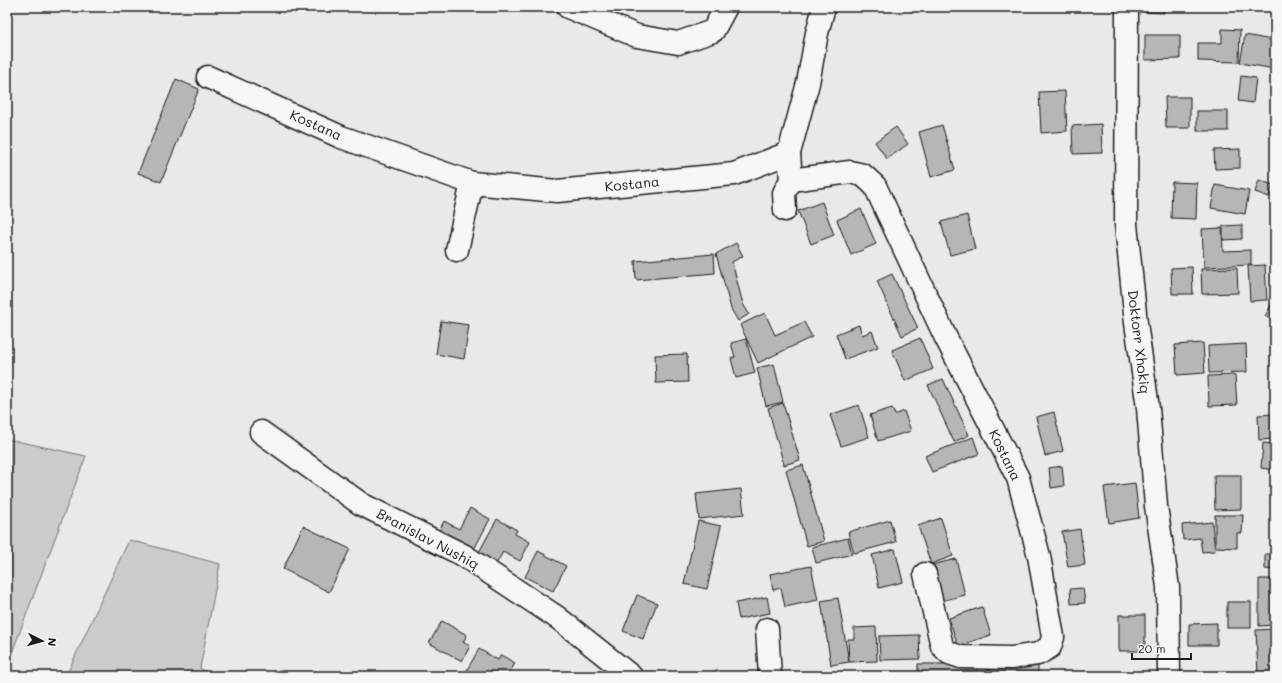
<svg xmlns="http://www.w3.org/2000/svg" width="1282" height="683" viewBox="0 0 1282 683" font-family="Mali,sans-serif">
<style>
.green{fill:#cbcbc7;stroke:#747472}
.building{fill:#b6b6b3;stroke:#1c1c1c}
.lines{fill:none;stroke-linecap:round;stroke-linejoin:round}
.street-casing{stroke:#1c1c1c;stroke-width:25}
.street{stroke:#f6f6f2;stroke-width:22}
.labels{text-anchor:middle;stroke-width:3;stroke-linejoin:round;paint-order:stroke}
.street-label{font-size:14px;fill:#1c1c1c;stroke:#f6f6f2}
</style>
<rect width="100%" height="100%" fill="#e9e9e5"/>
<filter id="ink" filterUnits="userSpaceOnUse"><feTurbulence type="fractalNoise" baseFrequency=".025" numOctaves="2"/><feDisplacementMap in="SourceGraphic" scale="8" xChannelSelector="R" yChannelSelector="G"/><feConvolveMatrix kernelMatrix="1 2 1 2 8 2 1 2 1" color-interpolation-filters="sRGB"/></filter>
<g filter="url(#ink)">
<g class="green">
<polygon points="7,439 86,456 7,666"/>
<polygon points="129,540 220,564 200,668 213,676 66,676"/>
</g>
<g class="building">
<polygon points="1145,7 1164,7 1164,13 1144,12"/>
<polygon points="1222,29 1240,30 1239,62 1198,61 1198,43 1222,43"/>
<polygon points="1145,35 1180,35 1180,59 1145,60"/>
<polygon points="1245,35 1272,40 1271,50 1275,51 1275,69 1240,63"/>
<polygon points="1241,76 1256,78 1253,103 1238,101"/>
<polygon points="176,79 199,89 161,182 138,173"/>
<polygon points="1065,91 1067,131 1041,133 1039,92"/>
<polygon points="1165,97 1190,97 1190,128 1166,128"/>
<rect x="1197" y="111" width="31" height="20"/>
<polygon points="1101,124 1102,153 1073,154 1072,126"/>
<polygon points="942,125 955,170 931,177 919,132"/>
<polygon points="896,127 908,144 887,159 875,142"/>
<polygon points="1240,149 1240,168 1215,169 1214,150"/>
<polygon points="1259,180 1273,185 1269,197 1255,192"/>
<polygon points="1172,182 1197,183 1196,219 1171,218"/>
<polygon points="1215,185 1249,191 1245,214 1211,208"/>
<polygon points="822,202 834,235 811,244 798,211"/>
<polygon points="861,209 876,244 851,255 837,220"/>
<polygon points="967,215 975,249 950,255 941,222"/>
<polygon points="1242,225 1242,239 1223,240 1223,226"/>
<polygon points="1222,228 1223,251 1251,250 1251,265 1204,267 1202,229"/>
<polygon points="736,243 743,256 732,262 743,304 749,314 738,321 731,309 716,254"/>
<polygon points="714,254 715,273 636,280 635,261"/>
<polygon points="1265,265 1267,300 1250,301 1248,266"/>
<polygon points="1192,267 1193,294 1172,294 1171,268"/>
<polygon points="1237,268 1238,293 1202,294 1201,269"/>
<polygon points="892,274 918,328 902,336 877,281"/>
<polygon points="1273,302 1275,304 1275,322 1265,316"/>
<polygon points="765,313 775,335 804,322 812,337 758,363 740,325"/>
<polygon points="441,321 469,325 464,359 436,354"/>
<polygon points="859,325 862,335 872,331 878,347 845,359 836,334"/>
<polygon points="920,338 933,369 905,381 892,350"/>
<polygon points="746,339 755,373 736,378 731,358 735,357 731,343"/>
<polygon points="1203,343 1205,373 1177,375 1175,345"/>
<polygon points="1246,344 1247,372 1209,373 1208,346"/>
<polygon points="687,354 688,382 656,383 655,355"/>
<polygon points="774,364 783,402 766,406 757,368"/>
<polygon points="1235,375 1237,405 1209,406 1208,376"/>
<polygon points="943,379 969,435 954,442 928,385"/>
<polygon points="783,403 800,460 784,465 768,408"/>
<polygon points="859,405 869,437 841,446 830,415"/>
<polygon points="892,408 895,415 904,411 911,431 878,441 870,415"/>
<polygon points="1054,412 1063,451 1045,456 1036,417"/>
<polygon points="1273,414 1274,439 1259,440 1258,415"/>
<polygon points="973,437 979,454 932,472 925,456"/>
<polygon points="1263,443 1275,444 1274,470 1261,468"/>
<polygon points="803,465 824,541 807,546 786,470"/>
<polygon points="1062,466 1064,486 1051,488 1049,468"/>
<polygon points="1214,475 1241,475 1241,509 1215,510"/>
<polygon points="1135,483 1139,518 1109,523 1104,487"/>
<polygon points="741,489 744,514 699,519 696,494"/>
<polygon points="470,508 490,519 472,553 437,535 444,521 459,529"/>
<polygon points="1215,515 1243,515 1242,533 1237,533 1237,548 1215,547"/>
<polygon points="941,518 953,556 931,564 918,526"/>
<polygon points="497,519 517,530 515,534 530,542 520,561 503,552 496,564 478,554"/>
<polygon points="890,520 896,542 854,553 848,532"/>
<polygon points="698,521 721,526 707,589 684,584"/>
<polygon points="1212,522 1215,551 1202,552 1200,538 1183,540 1182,525"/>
<polygon points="303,526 350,549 329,592 283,569"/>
<polygon points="1080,529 1085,565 1068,567 1062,532"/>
<polygon points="848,538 852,554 816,563 812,547"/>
<polygon points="895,549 903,582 879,588 872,555"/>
<polygon points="538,551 566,566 553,591 525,577"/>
<polygon points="1265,554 1275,554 1275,570 1265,569"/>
<polygon points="956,559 965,595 941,601 932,565"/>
<polygon points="811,566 818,600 785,607 781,588 773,590 770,574"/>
<polygon points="1259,579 1275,579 1275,625 1259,626"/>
<polygon points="1083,588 1085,603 1071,604 1070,589"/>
<polygon points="637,595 657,603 643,639 623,631"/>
<polygon points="767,597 770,613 739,619 736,603"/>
<polygon points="838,598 849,662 831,665 821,601"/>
<rect x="1227" y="602" width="24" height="26"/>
<polygon points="982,607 991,635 958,646 949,618"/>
<rect x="1119" y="615" width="26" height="36"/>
<polygon points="442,621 467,635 463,642 470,646 462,661 429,643"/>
<polygon points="1217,623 1217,645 1189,645 1189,624"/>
<polygon points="876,627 877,661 849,662 848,639 854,639 854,628"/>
<polygon points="1275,629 1275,676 1258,676 1256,630"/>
<polygon points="919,635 920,659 880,660 879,636"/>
<polygon points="479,649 498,660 501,655 515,663 508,676 477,676 467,670"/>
<polygon points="918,664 975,664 973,676 918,676"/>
<polygon points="977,664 1038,665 1038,676 976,676"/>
</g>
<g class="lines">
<defs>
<g id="street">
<polyline points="568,7 637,36 678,43 713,31 726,7"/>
<polyline points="1127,7 1126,224 1136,323 1148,408 1156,506 1168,587 1169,676"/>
<polyline points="208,77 341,137 472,183 557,191 734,174 789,153"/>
<polyline points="791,180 850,172 863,175 875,186 945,336 1018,478 1039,556 1053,637 1050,647 1038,654 1012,658 961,657 949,653 942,646 925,574"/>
<polyline points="785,210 784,193 791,180 789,153 808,83 817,33 824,7"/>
<polyline points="457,250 472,183"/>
<polyline points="261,432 361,504 463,555 558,618 631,676"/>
<polyline points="767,629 770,676"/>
</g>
</defs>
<use href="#street" class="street-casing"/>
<use href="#street" class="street"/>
</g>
</g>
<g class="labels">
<g class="street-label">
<text transform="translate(316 125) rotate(24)" y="5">Kostana</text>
<text transform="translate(632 184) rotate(-6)" y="5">Kostana</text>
<text transform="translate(1139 342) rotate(83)" y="5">Doktorr Xhokiq</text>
<text transform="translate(1005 455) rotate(64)" y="5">Kostana</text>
<text transform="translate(428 539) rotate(28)" y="5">Branislav Nushiq</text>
</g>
</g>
<rect width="1282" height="683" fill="none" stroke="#f6f6f2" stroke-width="24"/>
<rect x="12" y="12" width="1258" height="659" fill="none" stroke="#1c1c1c" stroke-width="1.5" filter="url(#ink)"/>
<g transform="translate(42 641) rotate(96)" stroke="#f6f6f2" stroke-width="3" paint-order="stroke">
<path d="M0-3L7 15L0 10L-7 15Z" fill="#1c1c1c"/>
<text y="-6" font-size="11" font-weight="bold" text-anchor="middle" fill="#1c1c1c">N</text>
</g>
<path d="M1132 653v6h59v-6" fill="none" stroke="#1c1c1c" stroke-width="2"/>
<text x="1138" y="653" font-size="12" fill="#1c1c1c" stroke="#f6f6f2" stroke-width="3" paint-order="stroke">20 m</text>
</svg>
